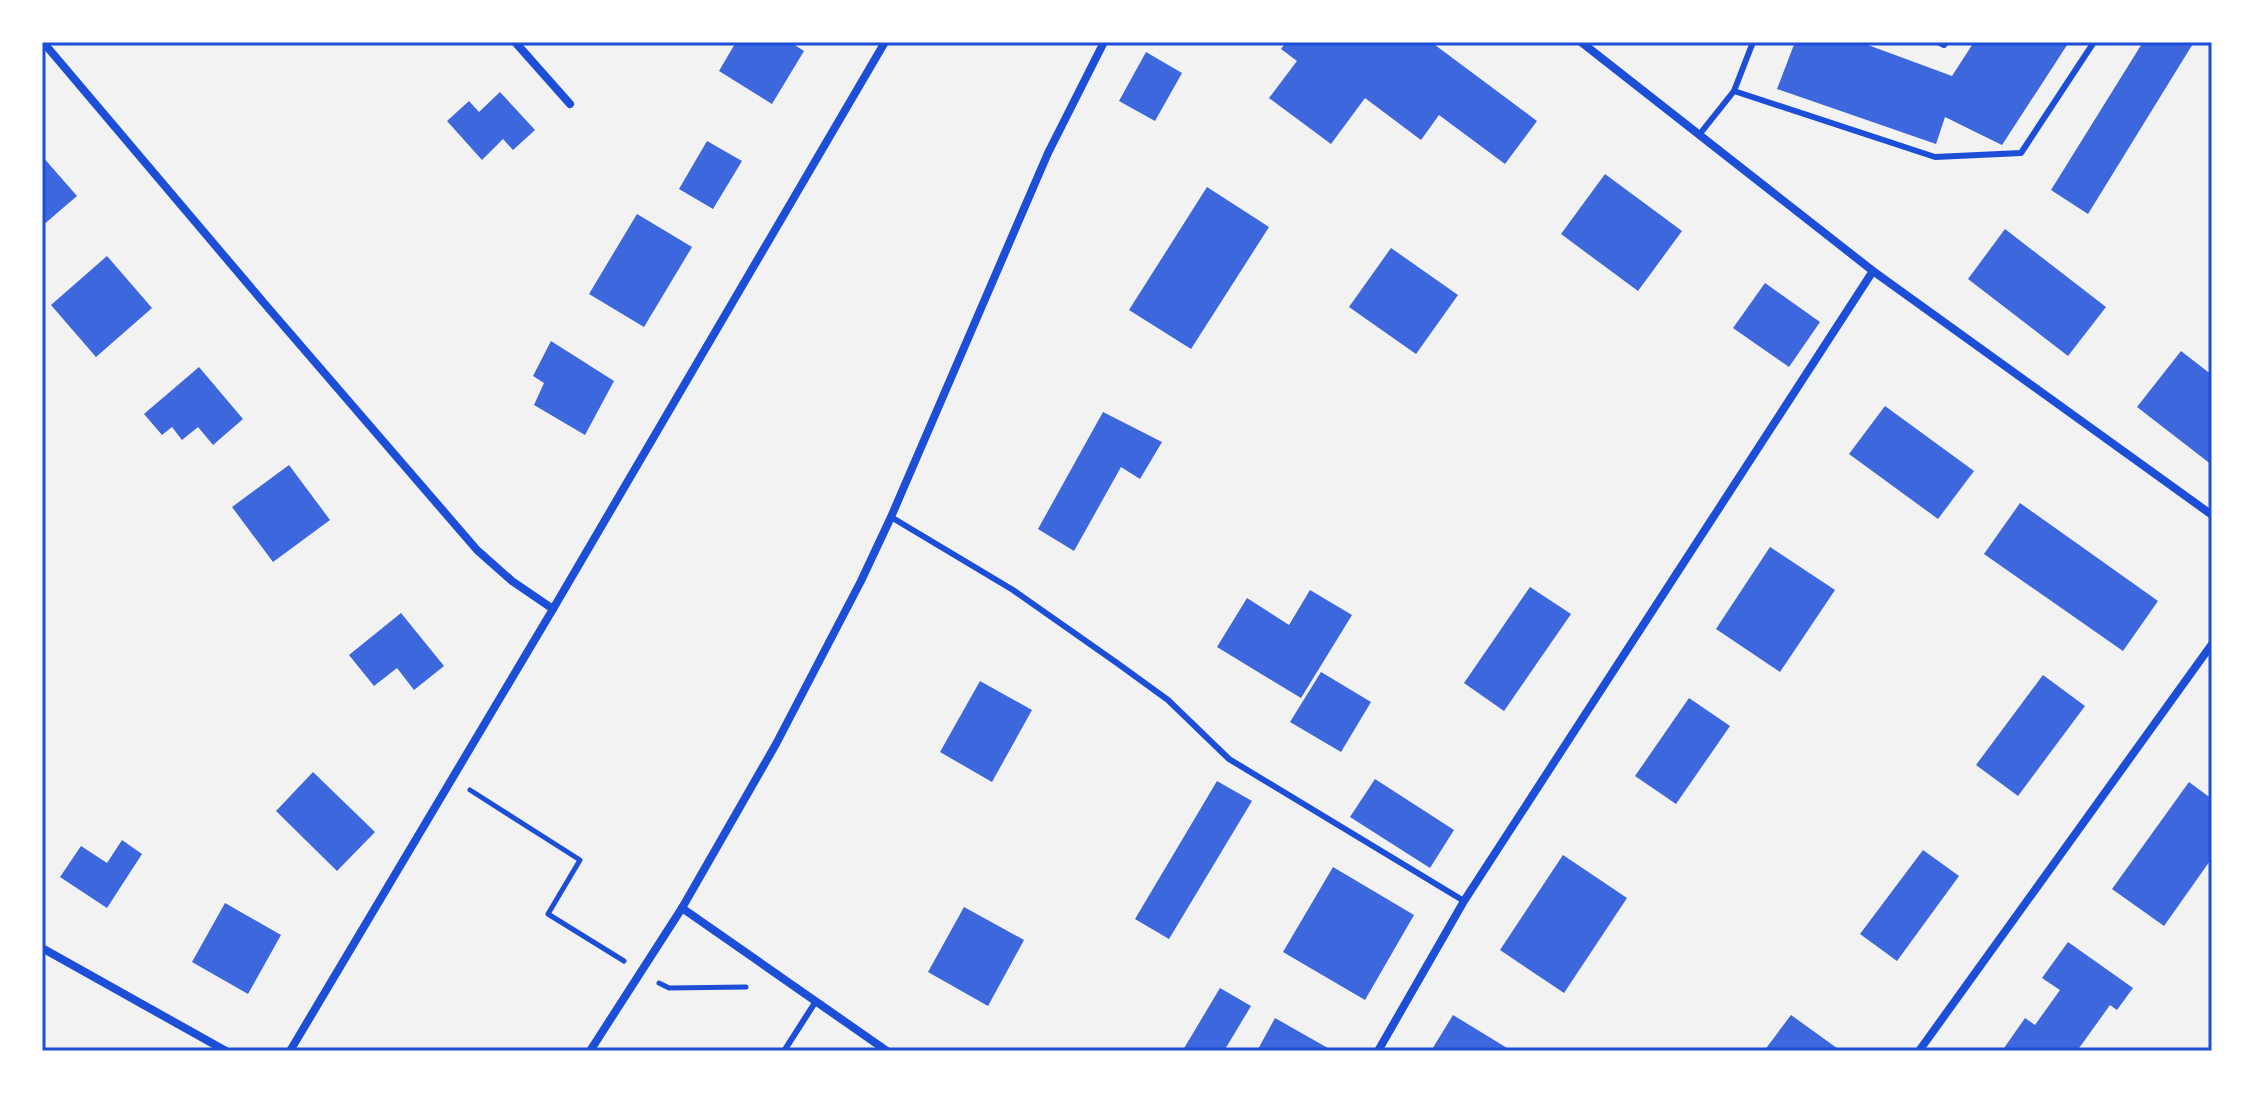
<svg xmlns="http://www.w3.org/2000/svg" width="2254" height="1093" viewBox="0 0 2254 1093" font-family="Commissioner,sans-serif">
<style>
.building{fill:#3d67dc}
.lines{fill:none;stroke-linecap:round;stroke-linejoin:round}
.path{stroke:#1d4ed8;stroke-width:5}
.service{stroke:#1d4ed8;stroke-width:6}
.minor{stroke:#1d4ed8;stroke-width:8}
.neatline{fill:none;stroke:#1d4ed8;stroke-width:3}
</style>
<rect width="100%" height="100%" fill="#f2f2f2"/>
<g class="building">
<polygon points="736,42 790,42 804,51 772,104 719,71"/>
<polygon points="1286,42 1431,42 1537,121 1505,164 1439,115 1421,140 1365,98 1331,144 1269,98 1297,61 1281,49"/>
<polygon points="1795,42 1869,42 1868,45 1952,76 1974,42 2069,42 2002,145 1945,117 1936,144 1777,89"/>
<polygon points="2143,42 2194,42 2088,214 2051,190"/>
<polygon points="1146,52 1182,73 1155,121 1119,101"/>
<polygon points="500,92 535,130 513,150 503,139 482,160 447,121 469,101 479,112"/>
<polygon points="707,141 742,161 713,209 679,189"/>
<polygon points="42,156 77,196 42,226"/>
<polygon points="1605,174 1682,231 1638,291 1561,234"/>
<polygon points="1207,187 1269,227 1191,349 1129,310"/>
<polygon points="637,214 692,247 644,327 589,294"/>
<polygon points="2005,229 2106,307 2068,356 1968,279"/>
<polygon points="1391,248 1458,295 1416,354 1349,307"/>
<polygon points="107,256 152,308 96,357 51,305"/>
<polygon points="1765,283 1820,322 1789,367 1733,328"/>
<polygon points="551,341 614,381 585,435 534,405 544,383 533,376"/>
<polygon points="2181,351 2212,375 2212,465 2137,407"/>
<polygon points="199,367 243,419 213,445 198,427 182,440 172,427 162,435 144,414"/>
<polygon points="1885,406 1974,471 1938,519 1849,454"/>
<polygon points="1103,412 1162,442 1140,479 1121,467 1074,551 1038,529"/>
<polygon points="289,465 330,520 273,562 232,507"/>
<polygon points="2020,503 2158,601 2123,651 1984,554"/>
<polygon points="1770,547 1835,590 1780,672 1716,629"/>
<polygon points="1530,587 1571,614 1504,711 1464,683"/>
<polygon points="1310,590 1352,615 1301,698 1217,647 1247,598 1289,625"/>
<polygon points="401,613 444,666 414,690 397,668 374,686 349,655"/>
<polygon points="1321,672 1371,702 1341,752 1290,722"/>
<polygon points="2043,675 2085,706 2018,796 1976,765"/>
<polygon points="980,681 1032,710 992,782 940,752"/>
<polygon points="1689,698 1730,726 1676,804 1635,776"/>
<polygon points="313,772 375,832 337,871 276,811"/>
<polygon points="1375,779 1454,830 1430,868 1350,817"/>
<polygon points="1217,781 1252,801 1169,939 1135,919"/>
<polygon points="2189,782 2212,799 2212,858 2164,926 2112,889"/>
<polygon points="122,840 142,854 107,908 60,877 81,846 107,863"/>
<polygon points="1923,850 1959,876 1897,961 1860,934"/>
<polygon points="1563,855 1627,898 1564,993 1500,950"/>
<polygon points="1333,867 1414,915 1365,1000 1283,952"/>
<polygon points="225,903 281,935 248,994 192,962"/>
<polygon points="964,907 1024,940 988,1006 928,972"/>
<polygon points="2068,942 2133,988 2117,1010 2110,1005 2077,1051 2002,1051 2025,1018 2035,1025 2060,990 2042,978"/>
<polygon points="1220,988 1251,1006 1224,1051 1185,1051 1183,1050"/>
<polygon points="1453,1015 1512,1051 1431,1051"/>
<polygon points="1791,1015 1841,1051 1764,1051"/>
<polygon points="1275,1018 1333,1051 1257,1051"/>
</g>
<g class="lines">
<g class="path">
<polyline points="470,790 580,860 548,914 624,961"/>
<polyline points="659,983 669,988 746,987"/>
</g>
<g class="service">
<polyline points="1938,42 1944,45 1946,42"/>
<polyline points="1734,91 1753,42"/>
<polyline points="1699,135 1734,91 1935,157 2021,153 2094,42"/>
<polyline points="891,517 1013,590 1117,663 1168,700 1229,759 1464,901"/>
<polyline points="784,1051 816,1001"/>
</g>
<g class="minor">
<polyline points="43,42 264,303 477,550 512,581 553,609"/>
<polyline points="515,42 570,104"/>
<polyline points="1581,42 1873,271 2212,515"/>
<polyline points="682,908 887,1051"/>
<polyline points="42,948 226,1051"/>
<polyline points="290,1051 553,609 885,42"/>
<polyline points="590,1051 682,908 776,744 861,581 891,517 1048,153 1104,42"/>
<polyline points="1378,1051 1464,901 1873,271"/>
<polyline points="1919,1051 2212,644"/>
</g>
</g>
<rect width="2254" height="1093" fill="none" stroke="#ffffff" stroke-width="88"/>
<rect x="44" y="44" width="2166" height="1005" class="neatline"/>
</svg>
